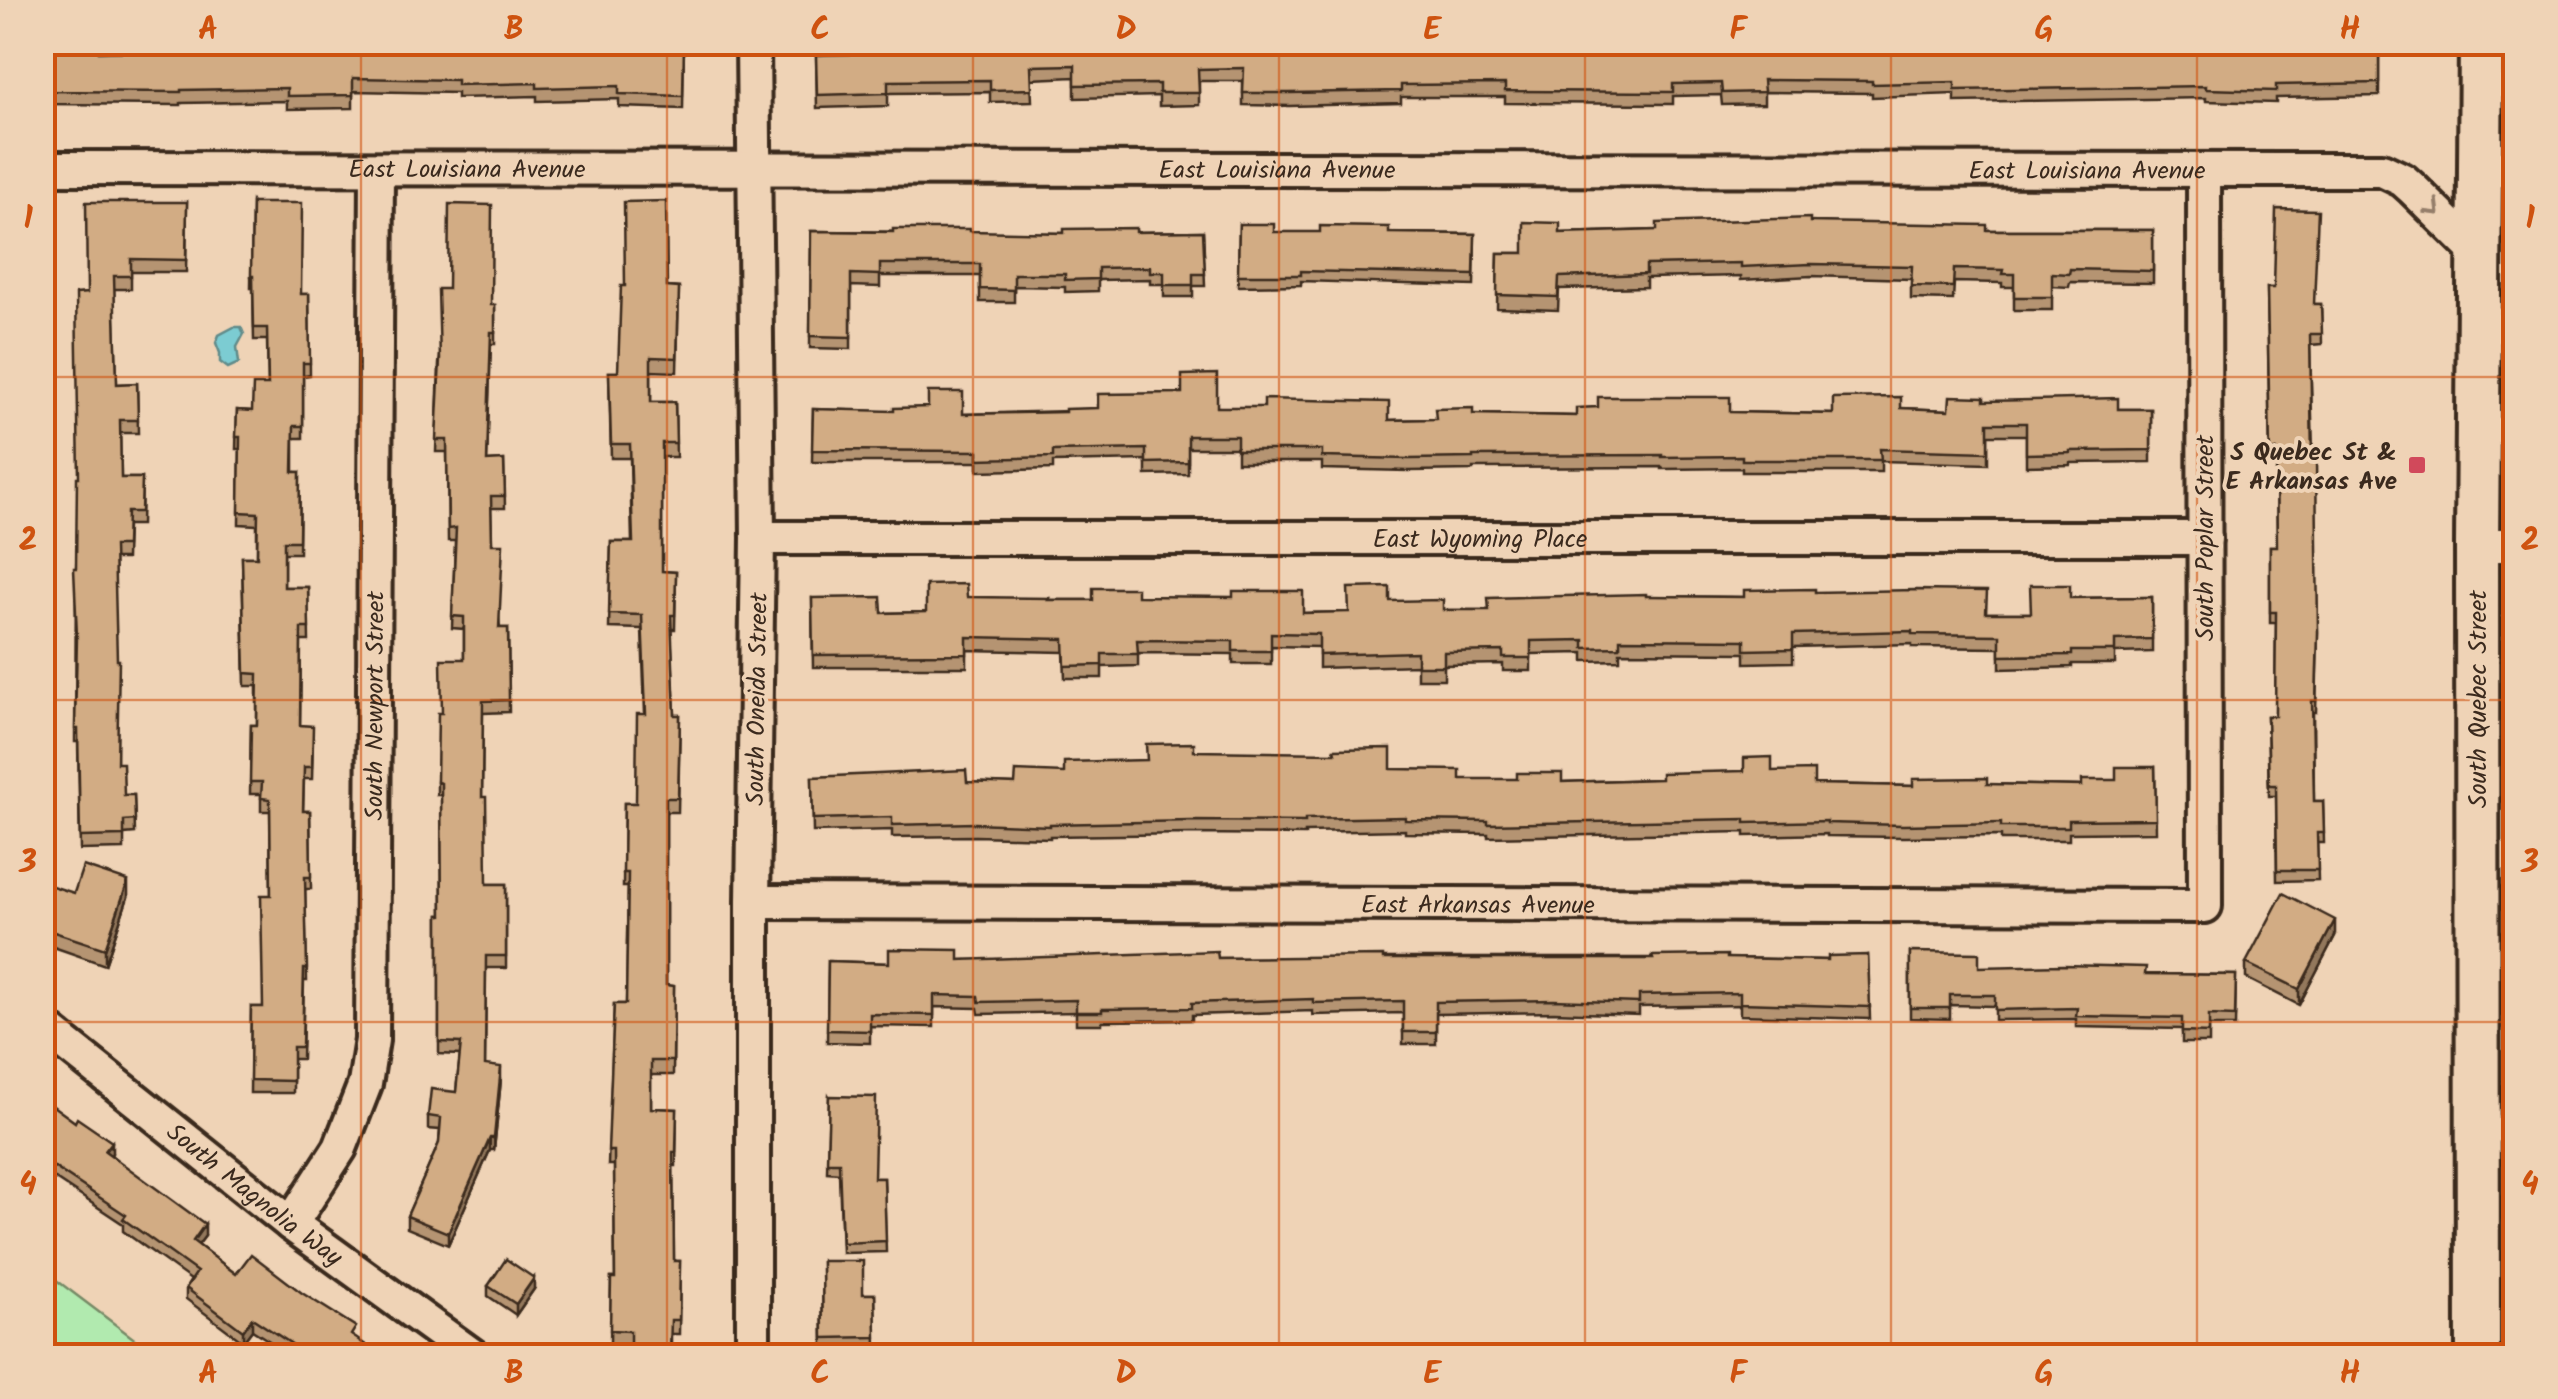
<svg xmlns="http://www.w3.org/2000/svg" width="2558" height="1399" viewBox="0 0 2558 1399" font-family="Kalam,sans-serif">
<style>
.green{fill:#b1eaaf;stroke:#768a66;stroke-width:2.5}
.water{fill:#7bccd2;stroke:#618b8a;stroke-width:2.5}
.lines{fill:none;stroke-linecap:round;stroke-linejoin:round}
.minor-casing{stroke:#3b2a1e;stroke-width:40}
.major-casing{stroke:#3b2a1e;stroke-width:50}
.minor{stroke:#efd3b6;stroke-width:32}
.major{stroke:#efd3b6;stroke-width:42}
.wall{fill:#b59472;stroke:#3b2a1e;stroke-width:2.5}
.shaded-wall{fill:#93785c;stroke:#3b2a1e;stroke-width:2.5}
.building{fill:#d2ac84;stroke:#3b2a1e;stroke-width:2.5}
.oneway{stroke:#957e6a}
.grid{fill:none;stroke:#ce520f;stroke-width:2.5;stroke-opacity:0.55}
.poi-dot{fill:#d1495b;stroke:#efd3b6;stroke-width:4}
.labels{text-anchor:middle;stroke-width:8;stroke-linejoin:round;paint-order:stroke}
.street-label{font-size:25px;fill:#3b2a1e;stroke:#efd3b6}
.poi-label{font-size:25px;font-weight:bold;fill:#3b2a1e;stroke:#efd3b6;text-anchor:end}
.neatline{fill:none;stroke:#ce520f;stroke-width:4}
.grid-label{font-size:32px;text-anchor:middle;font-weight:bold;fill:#ce520f}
</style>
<rect width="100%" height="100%" fill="#efd3b6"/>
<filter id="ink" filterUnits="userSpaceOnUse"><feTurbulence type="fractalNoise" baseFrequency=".01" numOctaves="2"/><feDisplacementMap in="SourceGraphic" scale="20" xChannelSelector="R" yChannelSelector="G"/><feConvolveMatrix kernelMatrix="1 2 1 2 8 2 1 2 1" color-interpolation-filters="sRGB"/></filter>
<g filter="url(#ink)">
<polygon class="green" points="42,1270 43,1270 157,1356 43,1356"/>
<polygon class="water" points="234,327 241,327 244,334 237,347 239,363 228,368 220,362 220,353 216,343 219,335"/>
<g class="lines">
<defs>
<g id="minor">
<polyline points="753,42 758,538 753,902 753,1356"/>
<path id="s1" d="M42 168 2382 170 2403 180 2413 189 2480 255"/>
<path id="s2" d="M758 538H2205"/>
<polyline points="2477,545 2516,545"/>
<path id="s3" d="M753 902 2205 906 2204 171"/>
<path id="s4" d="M42 1025 291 1224 473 1356"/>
<path id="s5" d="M291 1224 340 1148 365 1084 372 1040 377 170"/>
</g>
<polyline id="major" points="2478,1356 2477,545 2481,42"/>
</defs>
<use href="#minor" class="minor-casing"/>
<use href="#major" class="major-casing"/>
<use href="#minor" class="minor"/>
<use href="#major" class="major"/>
</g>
<g class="wall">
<polygon points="2379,42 2379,96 2276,98 2276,103 2206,101 2206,98 1955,102 1955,94 1872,97 1872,93 1764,92 1764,104 1722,105 1721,95 1673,96 1673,104 1505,103 1505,97 1401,97 1401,103 1289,106 1243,105 1243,81 1199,81 1199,105 1159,106 1159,96 1075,98 1075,77 1031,79 1032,101 990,102 990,92 888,93 888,106 817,108 816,55 1317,48 1537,56 1940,46 2239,50"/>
<polygon points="684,43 683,109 619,107 619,99 537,101 537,96 457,98 457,93 353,91 353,108 287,109 287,101 181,103 181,105 42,104 42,47 99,52"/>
<polygon points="187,202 186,272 131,272 131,289 114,289 117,384 137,383 138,433 120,433 121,478 142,478 141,525 127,525 126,559 114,559 117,763 124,795 134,795 135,833 124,834 124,849 80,850 78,742 75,742 76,568 87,293"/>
<polygon points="252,203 301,294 309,294 310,375 303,376 303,438 294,438 294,472 300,472 299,553 284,553 284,587 308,587 309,641 301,641 300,725 313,738 312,779 304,779 303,811 310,811 311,889 305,889 307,981 304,981 302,1059 293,1059 293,1093 250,1093 251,1007 263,1007 271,895 270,811 261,811 261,794 250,794 251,725 257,725 257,686 245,686 242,557 257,557 257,525 239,524 240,449 236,449 237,410 252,411 268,385 267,340 254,340 253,288 251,288"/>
<polygon points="1810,222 1987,230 2153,230 2153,283 2070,282 2069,287 2052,286 2052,310 2014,310 2014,287 2002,287 2002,283 1954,282 1953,300 1911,299 1911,279 1811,276 1741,280 1741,276 1646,278 1646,287 1559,289 1558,310 1497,308 1498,253 1524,253 1560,233 1657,230"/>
<polygon points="1239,224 1274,232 1475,234 1474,286 1301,281 1301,285 1238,286"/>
<polygon points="811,231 1064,233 1203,231 1205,286 1193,286 1193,297 1164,297 1164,284 1150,284 1150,279 1098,280 1098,291 1065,292 1065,287 1014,286 1014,302 980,302 980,276 880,276 880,287 851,286 851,349 810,348"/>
<polygon points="667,287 679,288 677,372 651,371 651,402 675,402 676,457 662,457 662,571 676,572 675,629 671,629 675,715 680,715 678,812 666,812 666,985 674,986 673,1075 651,1075 651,1108 677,1109 676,1166 673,1166 674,1261 680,1261 679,1334 671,1334 671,1356 630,1356 630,1345 610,1344 611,1278 615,1278 614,1165 608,1165 614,1004 626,1004 628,887 623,887 624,803 636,803 645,714 642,629 609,628 611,542 632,542 630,458 611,458 609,372 618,372"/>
<polygon points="2267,288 2274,288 2315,304 2321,304 2322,344 2310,345 2318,632 2316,712 2313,712 2314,801 2323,801 2324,843 2317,843 2318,880 2277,881 2276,796 2269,796 2267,716 2275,716 2276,623 2270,623 2270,546 2277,546 2276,461 2270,461"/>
<polygon points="448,289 491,305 495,305 495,344 491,344 487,461 504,460 505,508 491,508 492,544 500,628 508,628 509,712 483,713 482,797 487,884 506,884 506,968 486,968 485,1065 501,1079 494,1150 490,1150 448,1245 407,1228 407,1216 439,1143 440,1130 428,1129 428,1116 456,1092 460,1055 439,1054 439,915 442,915 441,795 437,795 437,782 442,713 464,659 464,629 452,628 455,541 448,541 447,452 436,452 439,364"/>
<polygon points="1645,398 1730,412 1833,414 1901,408 1949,410 1984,401 2118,409 2151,409 2151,462 2070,463 2070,465 2026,466 2026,435 1988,435 1988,464 1881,461 1881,472 1742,472 1742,468 1662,469 1662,467 1473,468 1473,470 1409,471 1322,469 1322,462 1237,462 1237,448 1188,448 1188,474 1146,475 1146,460 1053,462 1053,469 978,471 978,462 812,462 813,409 963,414 1217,407 1389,420 1436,419 1473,414 1576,416 1598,407"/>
<polygon points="1815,592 1987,613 2030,613 2070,598 2152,597 2152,652 2115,653 2115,664 2072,664 2072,667 2000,669 2000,648 1912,647 1912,644 1793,647 1793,662 1745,663 1745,653 1620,652 1620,660 1584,661 1584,653 1531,654 1531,671 1503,671 1503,664 1444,665 1444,679 1417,679 1417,665 1319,668 1319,647 1271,646 1271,664 1233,664 1233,654 1138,653 1138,666 1102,667 1102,678 1065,678 1064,652 967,650 967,667 813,667 812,598 882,613 926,612 967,597 1048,600 1093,600 1137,596 1303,613 1349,612 1390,601 1443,610 1489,610 1646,596 1744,597"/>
<polygon points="1194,751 1391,769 1460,779 1562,782 1661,779 1772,771 1814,784 1913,786 1987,784 2082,786 2116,780 2155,767 2156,832 2069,833 2069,840 2001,840 2001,836 1903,837 1827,836 1827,834 1745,836 1745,832 1488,837 1488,834 1405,833 1405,830 1305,832 1305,835 1191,834 1050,836 1050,838 975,836 892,837 892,830 813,832 812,777 1015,784 1064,773 1146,760"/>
<polygon points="74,893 128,897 105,965 42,943 42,904"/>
<polygon points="2335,936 2299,1005 2246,978 2246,963"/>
<polygon points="1910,952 1979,967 2145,974 2236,975 2235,1026 2209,1026 2209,1043 2182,1043 2182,1029 2076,1027 2076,1019 1995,1020 1995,1006 1950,1005 1950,1019 1910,1018"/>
<polygon points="1868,955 1870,1019 1740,1015 1740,1005 1639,1007 1639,1015 1554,1012 1436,1014 1436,1044 1403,1044 1403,1013 1313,1015 1313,1011 1192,1015 1192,1020 1102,1021 1102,1024 1076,1024 1076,1012 979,1014 978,1008 934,1007 934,1027 870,1026 870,1043 827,1042 828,961 889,963 959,960 1218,958 1727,958 1828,960"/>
<polygon points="829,1096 874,1178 884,1178 886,1252 842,1253 839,1173 827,1172"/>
<polygon points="42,1098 112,1153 111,1155 205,1236 198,1245 236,1274 356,1339 382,1356 293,1356 252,1330 243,1342 186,1299 186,1288 191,1280 123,1231 123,1224 48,1174 48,1167 42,1163"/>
<polygon points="822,1261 863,1294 875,1294 876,1348 823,1349"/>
<polygon points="488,1286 534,1289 516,1315 488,1296"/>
</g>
<g class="shaded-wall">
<polygon points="128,881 128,897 105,965 105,949"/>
<polygon points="2335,920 2335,936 2299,1005 2299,989"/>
<polygon points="501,1067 501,1079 494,1150 494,1138"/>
<polygon points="490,1138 490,1150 448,1245 448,1233"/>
<polygon points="112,1142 112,1153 105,1163 105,1151"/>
<polygon points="205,1224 205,1236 193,1252 193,1241"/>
<polygon points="534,1278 534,1289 516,1315 516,1304"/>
<polygon points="252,1318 252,1330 243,1342 243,1331"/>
</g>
<g class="building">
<polygon points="213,42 684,43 683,96 619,94 619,86 537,88 537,83 457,85 457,80 353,78 353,95 287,96 287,88 181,90 181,92 42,91 42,47 99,48 99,52 194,50 194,44"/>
<polygon points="849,42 1317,42 1317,48 1413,46 1413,43 1480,42 1480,54 1537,56 1537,42 1940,42 1940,46 2076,45 2076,42 2106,42 2106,49 2239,50 2240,42 2379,42 2379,83 2276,85 2276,91 2206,89 2206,86 1955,90 1955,82 1872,84 1872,81 1763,80 1764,92 1722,93 1721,83 1673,84 1673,92 1505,91 1505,84 1401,85 1401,91 1289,93 1243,93 1244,68 1198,69 1199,93 1159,93 1159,84 1075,85 1075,65 1031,66 1032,89 990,90 990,80 888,81 888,93 817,95 816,55 849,54"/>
<polygon points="666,201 667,287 679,288 677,358 651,357 651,402 675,402 676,443 662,443 662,571 676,572 675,615 671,615 675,715 680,715 678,798 666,798 666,985 674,986 673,1061 651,1061 651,1108 677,1109 676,1152 673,1152 674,1261 680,1261 679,1320 671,1320 670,1353 630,1352 630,1331 610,1330 611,1278 615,1278 614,1151 608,1151 614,1004 626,1004 628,873 623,873 624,803 636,803 637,714 646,714 642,615 609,614 611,542 633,542 630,444 611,444 609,372 618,372 621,286 625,286 624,202"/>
<polygon points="86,202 187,202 186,260 131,259 131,276 114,276 117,384 137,383 138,420 120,420 121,478 142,478 141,512 127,512 126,546 114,546 117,660 119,660 117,763 123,763 124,795 134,795 135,820 124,821 124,836 80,837 78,729 75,729 77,636 74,568 76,568 77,477 79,477 76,294 87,293"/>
<polygon points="252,203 302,203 301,294 309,294 310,363 303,363 303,426 294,426 293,472 300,472 299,541 284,541 284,587 308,587 309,628 301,628 300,725 313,726 312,767 304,767 303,811 310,811 311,877 305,877 307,969 304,969 302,1047 293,1047 293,1081 250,1080 251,1007 263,1007 261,895 271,895 270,799 261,798 262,782 250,782 251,725 257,725 258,674 245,673 242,557 257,557 258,513 239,512 240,437 236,437 237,410 252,411 253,385 268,385 267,328 254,328 253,276 251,276"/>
<polygon points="449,204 492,205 491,305 495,305 495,332 491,332 487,461 504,460 505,496 491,496 492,544 503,544 499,628 508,628 509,700 483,701 482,797 486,797 487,884 506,884 506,956 486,956 485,1065 501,1067 494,1138 490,1138 448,1233 407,1216 439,1143 441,1118 428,1116 431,1089 456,1092 461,1043 439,1042 439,915 442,915 441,783 437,782 438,713 442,713 441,659 464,659 464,617 452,616 456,528 448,529 447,440 436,440 440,359 438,289 448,289"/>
<polygon points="2276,209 2318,210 2314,304 2321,304 2322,334 2310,334 2312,460 2316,460 2318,632 2316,701 2312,701 2314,801 2323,801 2324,833 2317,833 2318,870 2277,870 2276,785 2269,785 2267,716 2275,716 2276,612 2270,612 2270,546 2277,546 2276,450 2270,451 2267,288 2274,288"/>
<polygon points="1810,218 1810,222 1987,225 1987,230 2153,230 2153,271 2070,269 2069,274 2052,273 2052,297 2014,297 2014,274 2002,274 2003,270 1954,269 1953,287 1911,286 1912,266 1811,264 1741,267 1741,263 1646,265 1646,274 1559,277 1558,297 1497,295 1498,253 1524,253 1524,222 1560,223 1560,233 1657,230 1657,223"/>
<polygon points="1239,224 1274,224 1274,232 1320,232 1320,226 1389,227 1389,233 1475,234 1474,275 1301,271 1301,275 1238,275"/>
<polygon points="1136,228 1136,232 1203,231 1205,274 1193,274 1193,285 1164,285 1164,272 1150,272 1150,267 1098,268 1098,279 1065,280 1065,274 1014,274 1014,290 980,289 980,264 880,264 880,275 851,274 851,337 810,336 811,231 893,232 893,229 970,229 970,231 1064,233 1064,229"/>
<polygon points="1217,374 1217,407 1264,407 1264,399 1389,402 1389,420 1436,419 1435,409 1473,408 1473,414 1576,416 1576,408 1598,407 1598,397 1730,397 1730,412 1833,414 1833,398 1901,397 1901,408 1949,410 1950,396 1984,397 1984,401 2118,398 2118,409 2151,409 2151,450 2070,451 2070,453 2026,454 2026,423 1988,423 1988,452 1880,449 1881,460 1742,460 1742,456 1662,457 1662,455 1473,456 1473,458 1409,459 1322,457 1322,450 1237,450 1237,436 1188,436 1188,462 1146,463 1146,449 1053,451 1053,457 978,459 978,451 812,450 813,409 894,411 894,408 928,407 928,392 963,392 963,414 1065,412 1065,409 1098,408 1098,394 1182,393 1182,375"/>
<polygon points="966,584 967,597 1049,598 1048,600 1093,600 1093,588 1137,588 1137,596 1233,597 1233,591 1303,591 1303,613 1349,612 1348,588 1390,587 1390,601 1443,600 1443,610 1489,610 1488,598 1646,594 1646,596 1744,597 1744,590 1815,589 1815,592 1916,590 1987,591 1986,613 2031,613 2030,585 2070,585 2070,598 2152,597 2152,639 2115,640 2115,651 2072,651 2072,655 2000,656 2000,635 1912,634 1912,631 1793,634 1793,649 1745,650 1745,640 1620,639 1620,647 1584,648 1584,640 1531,641 1531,658 1503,658 1503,651 1444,652 1444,666 1417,666 1417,652 1319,655 1319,634 1271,633 1271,651 1233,651 1233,641 1137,640 1138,654 1102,654 1102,665 1065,666 1064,639 967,637 967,654 813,655 812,598 881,597 882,613 926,612 926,585"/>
<polygon points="1194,743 1194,751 1335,753 1334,749 1391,748 1391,769 1460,770 1460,779 1517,779 1517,773 1562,773 1562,782 1661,779 1661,773 1744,771 1744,758 1772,757 1772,771 1814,770 1814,784 1913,786 1913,779 1987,778 1987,784 2082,786 2082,780 2116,780 2116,767 2155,767 2156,819 2069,820 2069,827 2001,827 2001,823 1903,825 1827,823 1827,821 1745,823 1745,819 1488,824 1488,821 1405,820 1405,817 1305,819 1305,822 1191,821 1050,824 1050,826 975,823 892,825 892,817 813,819 812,777 966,770 967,782 1015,784 1016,771 1064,773 1064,762 1147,760 1146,744"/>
<polygon points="83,866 128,881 105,949 42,928 42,904 49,885 74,893"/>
<polygon points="2283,893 2335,920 2299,989 2246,963"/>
<polygon points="889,949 959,950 959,960 1217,951 1218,958 1383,956 1383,959 1653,959 1652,956 1727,955 1727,958 1828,960 1828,956 1868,955 1870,1007 1740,1003 1740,993 1639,995 1639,1003 1554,1000 1436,1002 1436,1032 1403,1032 1403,1001 1313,1003 1313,999 1192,1003 1192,1008 1102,1009 1102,1012 1076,1012 1076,1000 979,1002 978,996 934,995 934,1015 870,1014 870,1031 827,1030 828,961 889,963"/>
<polygon points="1910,952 1979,953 1979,967 2063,965 2146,967 2145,974 2236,975 2235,1016 2209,1015 2209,1033 2182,1032 2182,1018 2076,1016 2077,1008 1995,1010 1995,995 1950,995 1950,1008 1910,1008"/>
<polygon points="829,1096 876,1097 874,1178 884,1178 886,1241 842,1243 839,1162 827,1162"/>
<polygon points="42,1098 75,1122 77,1118 112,1142 105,1151 205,1224 193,1241 236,1274 251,1254 302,1293 356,1327 351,1335 382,1356 326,1356 309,1346 304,1352 252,1318 243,1331 186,1288 197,1272 123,1219 126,1215 48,1163 51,1158 42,1151"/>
<polygon points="506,1259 534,1278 516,1304 488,1286"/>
<polygon points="822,1261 863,1261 863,1294 875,1294 876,1337 823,1338"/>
</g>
<defs><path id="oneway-chevron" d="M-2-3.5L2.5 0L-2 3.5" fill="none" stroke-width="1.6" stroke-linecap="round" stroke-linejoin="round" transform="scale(2.5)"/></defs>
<use class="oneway" href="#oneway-chevron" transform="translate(2434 209) rotate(45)"/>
</g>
<path class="grid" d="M361 42V1356M667 42V1356M973 42V1356M1279 42V1356M1585 42V1356M1891 42V1356M2197 42V1356M42 377H2516M42 700H2516M42 1022H2516"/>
<rect class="poi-dot" x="2407" y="455" width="20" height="20" rx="5"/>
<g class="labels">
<g class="street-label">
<text dy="9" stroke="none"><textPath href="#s1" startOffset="425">East Louisiana Avenue</textPath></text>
<text dy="9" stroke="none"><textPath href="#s1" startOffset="1235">East Louisiana Avenue</textPath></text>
<text dy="9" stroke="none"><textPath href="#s1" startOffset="2045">East Louisiana Avenue</textPath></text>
<text dy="9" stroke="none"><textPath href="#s2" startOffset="722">East Wyoming Place</textPath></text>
<text transform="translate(2204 538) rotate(-90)" y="9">South Poplar Street</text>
<text transform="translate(756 699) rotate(-89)" y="9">South Oneida Street</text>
<text transform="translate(2477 699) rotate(-90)" y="9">South Quebec Street</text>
<text dy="9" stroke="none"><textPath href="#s5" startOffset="538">South Newport Street</textPath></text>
<text dy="9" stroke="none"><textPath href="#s3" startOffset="725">East Arkansas Avenue</textPath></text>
<text dy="9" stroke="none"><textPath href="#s4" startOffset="272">South Magnolia Way</textPath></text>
</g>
<g class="poi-label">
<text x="2397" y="460">S Quebec St &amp;<tspan x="2397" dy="29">E Arkansas Ave</tspan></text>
</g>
</g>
<rect width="2558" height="1399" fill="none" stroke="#efd3b6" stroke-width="110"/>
<rect x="55" y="55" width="2448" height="1289" class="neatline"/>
<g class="grid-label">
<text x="208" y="39">A</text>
<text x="514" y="39">B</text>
<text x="820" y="39">C</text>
<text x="1126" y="39">D</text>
<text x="1432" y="39">E</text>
<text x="1738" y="39">F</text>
<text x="2044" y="39">G</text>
<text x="2350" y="39">H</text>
<text x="28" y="228">1</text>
<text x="2530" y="228">1</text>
<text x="28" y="550">2</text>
<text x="2530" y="550">2</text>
<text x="28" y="872">3</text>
<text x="2530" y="872">3</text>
<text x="28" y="1194">4</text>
<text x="2530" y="1194">4</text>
<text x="208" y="1383">A</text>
<text x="514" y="1383">B</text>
<text x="820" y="1383">C</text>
<text x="1126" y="1383">D</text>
<text x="1432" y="1383">E</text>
<text x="1738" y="1383">F</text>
<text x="2044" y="1383">G</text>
<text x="2350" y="1383">H</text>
</g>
</svg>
